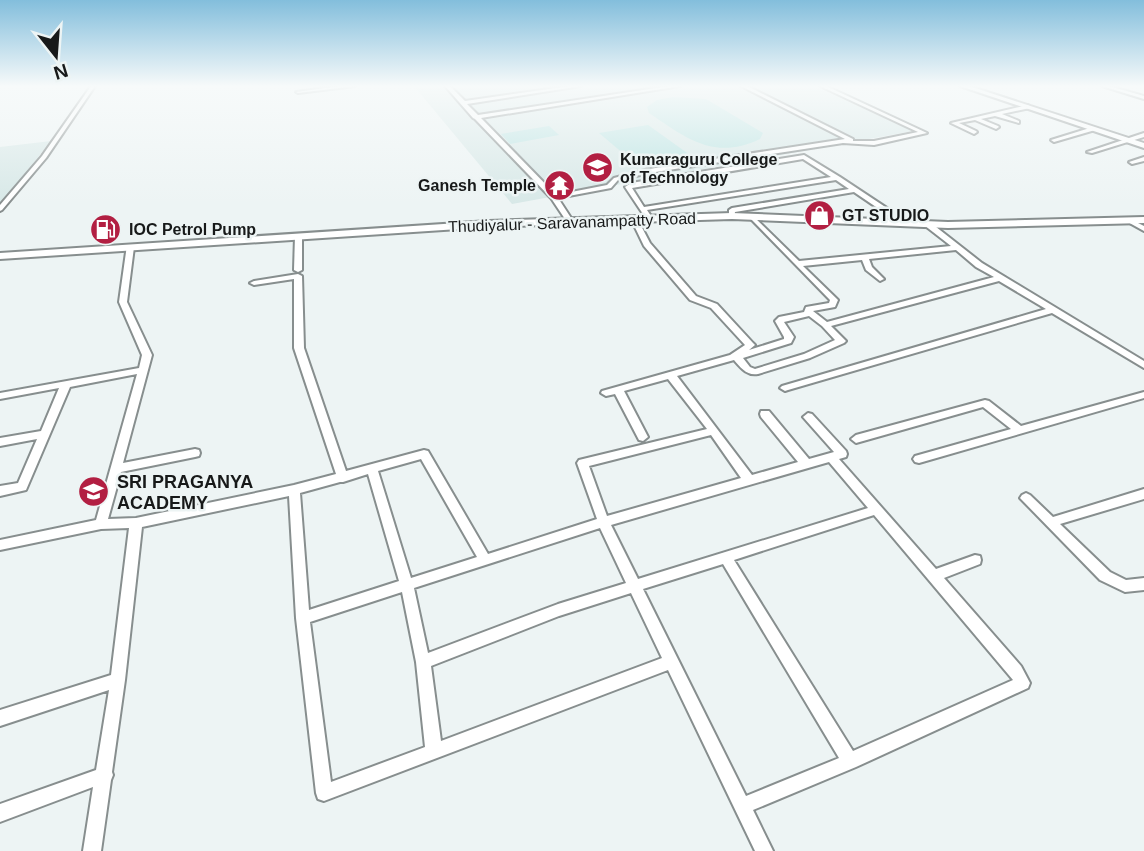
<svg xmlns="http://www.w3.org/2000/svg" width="1144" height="851" viewBox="0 0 1144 851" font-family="Arial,sans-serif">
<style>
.built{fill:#d7e8e7}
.green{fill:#bae3e2}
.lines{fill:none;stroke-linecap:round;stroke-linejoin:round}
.minor-casing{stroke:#878e8e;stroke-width:4}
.major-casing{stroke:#878e8e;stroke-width:4}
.minor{fill:#fff;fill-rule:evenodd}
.major{fill:#fff;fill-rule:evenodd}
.labels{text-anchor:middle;stroke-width:5;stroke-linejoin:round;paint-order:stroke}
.far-poi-label{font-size:16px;font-weight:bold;fill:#171919;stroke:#edf4f4;text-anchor:start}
.far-street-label{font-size:16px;fill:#171919;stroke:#edf4f4}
.poi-label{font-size:18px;font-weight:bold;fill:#171919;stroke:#edf4f4;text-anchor:start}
</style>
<rect width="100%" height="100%" fill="#edf4f4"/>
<g class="built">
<polygon points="414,86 814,86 913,131 512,204"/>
<polygon points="51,141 42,152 0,208 0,147"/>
</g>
<g class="green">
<path d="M673 97 706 99 763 133 760 139C714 161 686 138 649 113L647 107 657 100Z"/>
<polygon points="648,125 690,155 637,165 599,133"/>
<polygon points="549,126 559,135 510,144 501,134"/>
</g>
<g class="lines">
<defs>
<g id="minor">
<polygon points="91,86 95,86 46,158 2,210 0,211 0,205 42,156"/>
<polygon points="340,86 355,86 298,93 296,92"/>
<polygon points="445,86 450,86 465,101 570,86 581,86 467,104 478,115 669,86 680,86 481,118 556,195 607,185 614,178 649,169 845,139 741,86 747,86 853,139 853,141 874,141 918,132 820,86 826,86 927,133 874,145 843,143 649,173 618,180 611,188 558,198 573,221 569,223 567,222 551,198 475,119 473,118"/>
<polygon points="1102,86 1109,86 1144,96 1144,99"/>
<polygon points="1028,105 1030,108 1002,114 1019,121 1019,123 995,116 981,119 998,126 999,127 996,129 975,120 959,123 976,131 977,132 974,134 951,123"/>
<polygon points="1093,127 1095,128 1095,130 1054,142 1051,140"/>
<polygon points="1144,133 1144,137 1092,153 1087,152"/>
<path d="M804 155 840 177 911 224 904 226 854 192 735 212 734 217 729 216V210L732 208 849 189 836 180 647 210 653 219 649 221 647 220 625 187 631 183ZM803 159 831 177 644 207 632 188Z"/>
<polygon points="1144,157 1144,161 1132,164 1129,162"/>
<path d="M752 215 799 261 951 246 924 225 931 223 982 263 1144 361V368L1052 313 788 390 785 391 780 388 782 386 1046 309 999 281 831 326 846 341 844 343 810 358 758 374C747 376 741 368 734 360L677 376 752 475 798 462 761 417 760 414 761 411H769L809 459 834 452 803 417 808 413 812 414 846 451 847 454 846 457 839 459 936 569 975 555 980 556 981 560 980 564 944 578 1021 666 1030 683 1028 688 856 767 753 810 773 851H755L668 670 324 801 318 799 316 793 296 618 289 496 142 527 125 680 112 772 113 775 111 780 101 851H83L93 787 0 822V804L96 770 109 690 0 726V710L111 675 129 528 101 529 0 550V540L96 520 137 374 70 387 26 490 0 496V486L18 483 37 439 0 446V438L41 431 59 388 0 399V393L139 368 142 355 119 302 127 245 134 247 127 302 152 355 123 463 195 449 199 450 200 453 199 456 195 457 121 472 108 519 136 518 294 485 336 474 294 348V279L254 285 250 283 254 281 298 274 302 276 304 348 346 471 424 450 428 451 488 554 597 519 577 463 579 460 707 429 668 379 624 391 648 437 643 441 639 440 615 394 606 396 601 393 602 391 730 355 745 345 711 308 690 300 644 246 631 219 633 218H637L650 243 696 296 717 304 753 343 755 345 749 350 784 339V337L775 321 779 317 804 312 806 307 829 303 830 300 750 218V216ZM956 250 976 267 994 277 827 322 813 311 835 307 838 300 803 266 862 260 866 270 880 281 884 279 872 267 869 259ZM809 316 822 326 835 340 804 354 755 369 750 367 743 358 791 343 794 337 784 322ZM711 435 741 478 607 516 589 466ZM421 459 477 557 411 578 378 471ZM829 462 868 508 638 579 611 525ZM368 474 399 581 309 610 300 493 340 482H343ZM874 515 1013 680 853 751 734 560ZM600 528 626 583 558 604 428 653 414 588ZM723 564 839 758 746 796 643 589ZM402 592 416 662 425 747 331 782 310 622ZM631 593 662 658 441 741 431 666 559 616Z"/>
<polygon points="1128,218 1144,226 1144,231 1126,221 1126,219"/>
<polygon points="295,236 302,238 302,270 298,272 294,270"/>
<polygon points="1144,392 1144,398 919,463 915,462 913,459 915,456 1011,429 983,407 856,443 851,439 856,435 985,400 989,401 1021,426"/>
<polygon points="1144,489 1144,499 1060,524 1110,572 1126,580 1144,578 1144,590 1125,592 1100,580 1020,498 1022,495 1026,493 1030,495 1053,517"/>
</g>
<g id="major">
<polygon points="960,86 969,86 1144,143 1144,148"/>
<polygon points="732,213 948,222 1144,217 1144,223 948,228 732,219 603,223 489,227 0,259 0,253 489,221"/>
</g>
</defs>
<use href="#minor" class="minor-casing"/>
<use href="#major" class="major-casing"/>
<use href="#minor" class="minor"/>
<use href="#major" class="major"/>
</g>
<linearGradient id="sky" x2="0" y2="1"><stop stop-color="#83bedc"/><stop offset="0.42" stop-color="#f7fafa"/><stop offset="1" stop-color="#f7fafa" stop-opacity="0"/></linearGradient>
<rect width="1144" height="205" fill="url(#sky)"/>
<defs>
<symbol id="university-disc" viewBox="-11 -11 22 22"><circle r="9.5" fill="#b21f42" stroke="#edf4f4"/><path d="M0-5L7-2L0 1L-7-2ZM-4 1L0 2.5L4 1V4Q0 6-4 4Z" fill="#fff"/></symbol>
<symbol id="temple-disc" viewBox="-11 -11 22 22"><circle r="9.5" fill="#b21f42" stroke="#edf4f4"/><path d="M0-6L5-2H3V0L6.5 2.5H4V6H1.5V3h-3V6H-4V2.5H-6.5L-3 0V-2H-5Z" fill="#fff"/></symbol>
<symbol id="shop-disc" viewBox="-11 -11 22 22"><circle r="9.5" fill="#b21f42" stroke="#edf4f4"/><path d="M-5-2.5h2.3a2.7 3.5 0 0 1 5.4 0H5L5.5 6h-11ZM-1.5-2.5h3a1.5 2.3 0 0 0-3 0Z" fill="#fff"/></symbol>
<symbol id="fuel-disc" viewBox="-11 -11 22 22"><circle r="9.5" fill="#b21f42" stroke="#edf4f4"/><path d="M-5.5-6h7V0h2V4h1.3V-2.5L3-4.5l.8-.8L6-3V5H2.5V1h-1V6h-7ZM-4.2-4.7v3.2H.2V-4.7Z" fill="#fff"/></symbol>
<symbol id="school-disc" viewBox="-11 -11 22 22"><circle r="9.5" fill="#b21f42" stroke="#edf4f4"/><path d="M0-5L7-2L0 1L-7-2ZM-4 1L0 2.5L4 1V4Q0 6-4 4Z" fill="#fff"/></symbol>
</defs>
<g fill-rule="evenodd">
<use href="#university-disc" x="580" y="150" width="35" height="35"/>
<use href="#temple-disc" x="542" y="168" width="35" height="35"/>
<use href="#shop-disc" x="802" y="198" width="35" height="35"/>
<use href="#fuel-disc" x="88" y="212" width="35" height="35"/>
<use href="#school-disc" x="76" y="474" width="35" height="35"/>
</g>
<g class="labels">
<g class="far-poi-label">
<text x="620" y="165">Kumaraguru College<tspan x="620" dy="18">of Technology</tspan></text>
<text x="536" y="191" text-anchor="end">Ganesh Temple</text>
<text x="842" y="221">GT STUDIO</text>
<text x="129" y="235">IOC Petrol Pump</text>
</g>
<g class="far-street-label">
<text transform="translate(572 222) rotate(-2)" y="6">Thudiyalur - Saravanampatty Road</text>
</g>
<g class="poi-label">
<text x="117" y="488">SRI PRAGANYA<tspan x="117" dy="21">ACADEMY</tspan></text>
</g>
</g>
<g transform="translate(56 56) rotate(163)" stroke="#edf4f4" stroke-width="5" paint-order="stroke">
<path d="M0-5L12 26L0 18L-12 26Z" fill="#171919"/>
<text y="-10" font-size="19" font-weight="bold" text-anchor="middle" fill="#171919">N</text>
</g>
</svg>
